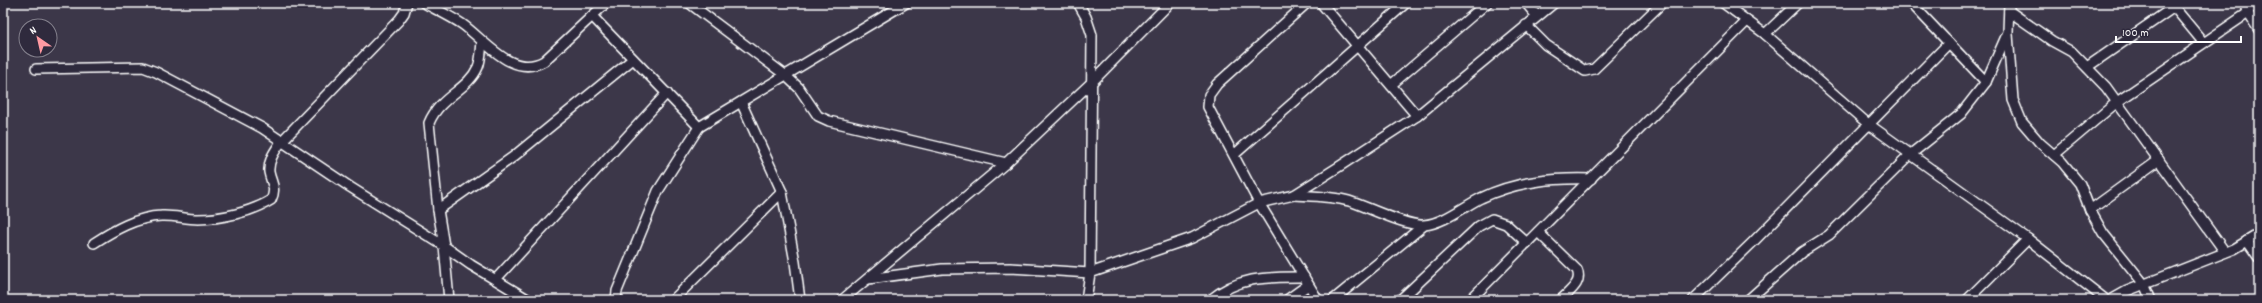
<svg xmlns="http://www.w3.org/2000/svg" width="2262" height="303" viewBox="0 0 2262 303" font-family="Dekko,sans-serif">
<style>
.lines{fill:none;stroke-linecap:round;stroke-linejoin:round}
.minor-casing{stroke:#fff;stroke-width:12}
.minor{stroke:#2f2a3d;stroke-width:9}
</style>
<rect width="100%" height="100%" fill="#3c3749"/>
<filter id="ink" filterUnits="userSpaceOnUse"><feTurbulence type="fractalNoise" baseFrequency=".025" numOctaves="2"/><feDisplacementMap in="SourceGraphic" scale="8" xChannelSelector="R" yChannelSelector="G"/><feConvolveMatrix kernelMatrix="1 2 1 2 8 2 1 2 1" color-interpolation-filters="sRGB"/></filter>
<g filter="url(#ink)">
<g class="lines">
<defs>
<g id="minor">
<path d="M424 3C437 10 450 16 462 24 485 40 512 79 544 61L606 3"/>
<polyline points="689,3 785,75 799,88 818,116 829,121 1006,163"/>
<polyline points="1078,3 1086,17 1092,35 1090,273 1086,300"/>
<polyline points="1307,3 1217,84 1209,95 1208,107 1259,203 1318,300"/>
<polyline points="1321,3 1417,116"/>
<polyline points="1526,3 1537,16"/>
<polyline points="1723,3 1765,34 1867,123 2028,239 2106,300"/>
<polyline points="1911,3 1986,82"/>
<polyline points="2246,3 2248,13 2259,30"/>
<polyline points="2248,10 2259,4"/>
<polyline points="2009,11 2052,41 2072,52 2106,87 2225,252"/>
<polyline points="592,16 699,127 906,3"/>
<polyline points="1526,25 1546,45 1585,71 1594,69 1662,3"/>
<polyline points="1765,34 1798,3"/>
<polyline points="2008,34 2013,100 2022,122 2040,143 2062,162 2080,184 2090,210 2103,233 2144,284 2151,300"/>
<polyline points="2087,67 2174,7 2203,42"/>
<polyline points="36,69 143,67 156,72 262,128 350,187 444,246 471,265 529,300"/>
<polyline points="1391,85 1487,3"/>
<polyline points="741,102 782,192 795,262 800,300"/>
<polyline points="1235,154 1406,3"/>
<polyline points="2054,155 2117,102 2248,13"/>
<path d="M1294 195C1312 196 1331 196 1349 201 1366 206 1407 227 1424 225 1444 223 1463 207 1481 198 1517 181 1552 178 1591 179"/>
<polyline points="438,210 513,157 633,59"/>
<polyline points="2090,210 2159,160"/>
<path d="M1538 232 1577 270C1583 283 1569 291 1561 300"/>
<polyline points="2247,241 2259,258"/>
<path d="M94 243C114 230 137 217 161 216 173 215 185 219 198 219 220 219 252 212 271 200 277 188 271 183 269 172 268 160 275 151 281 142L399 20 404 13 407 3"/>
<polyline points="496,279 667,93"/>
<polyline points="868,279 942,269 1010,268 1090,273 1192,238 1259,203 1294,195 1340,166 1417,116 1554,3"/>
<path d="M449 300 444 246 438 210 429 123C440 96 468 90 478 67 481 60 481 50 482 42"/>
<polyline points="616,300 617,291 658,191 699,127"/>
<polyline points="673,300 782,192"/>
<polyline points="842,300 1006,163 1092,82 1170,3"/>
<path d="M1210 300C1239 276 1267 277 1304 277"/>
<polyline points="1287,300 1308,285"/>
<polyline points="1333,300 1423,226"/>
<polyline points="1400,300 1479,226 1492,219 1506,224 1527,243"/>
<polyline points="1470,300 1746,22"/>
<polyline points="1693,300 1753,242 1949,43"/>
<polyline points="1748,300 1802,252 1829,235 1911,154 1961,114 1986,82 2008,32 2009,3"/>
<polyline points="1967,300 2028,239"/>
<polyline points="2111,300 2127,291 2234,249 2259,234"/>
</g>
</defs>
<use href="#minor" class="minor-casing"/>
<use href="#minor" class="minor"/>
</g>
</g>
<rect width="2262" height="303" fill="none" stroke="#2f2a3d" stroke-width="16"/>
<rect x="8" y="8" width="2246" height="287" fill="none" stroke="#fff" stroke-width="1.5" filter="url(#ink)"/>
<g transform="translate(38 38) rotate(326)"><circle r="19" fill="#2f2a3d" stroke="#827f8b"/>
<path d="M0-3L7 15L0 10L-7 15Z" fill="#ff9aa2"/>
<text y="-6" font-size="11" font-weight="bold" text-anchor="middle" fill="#ffffff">N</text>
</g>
<path d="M2116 36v6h125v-6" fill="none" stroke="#ffffff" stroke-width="2"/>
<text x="2122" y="36" font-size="12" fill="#ffffff" stroke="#2f2a3d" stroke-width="3" paint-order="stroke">100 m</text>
</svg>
